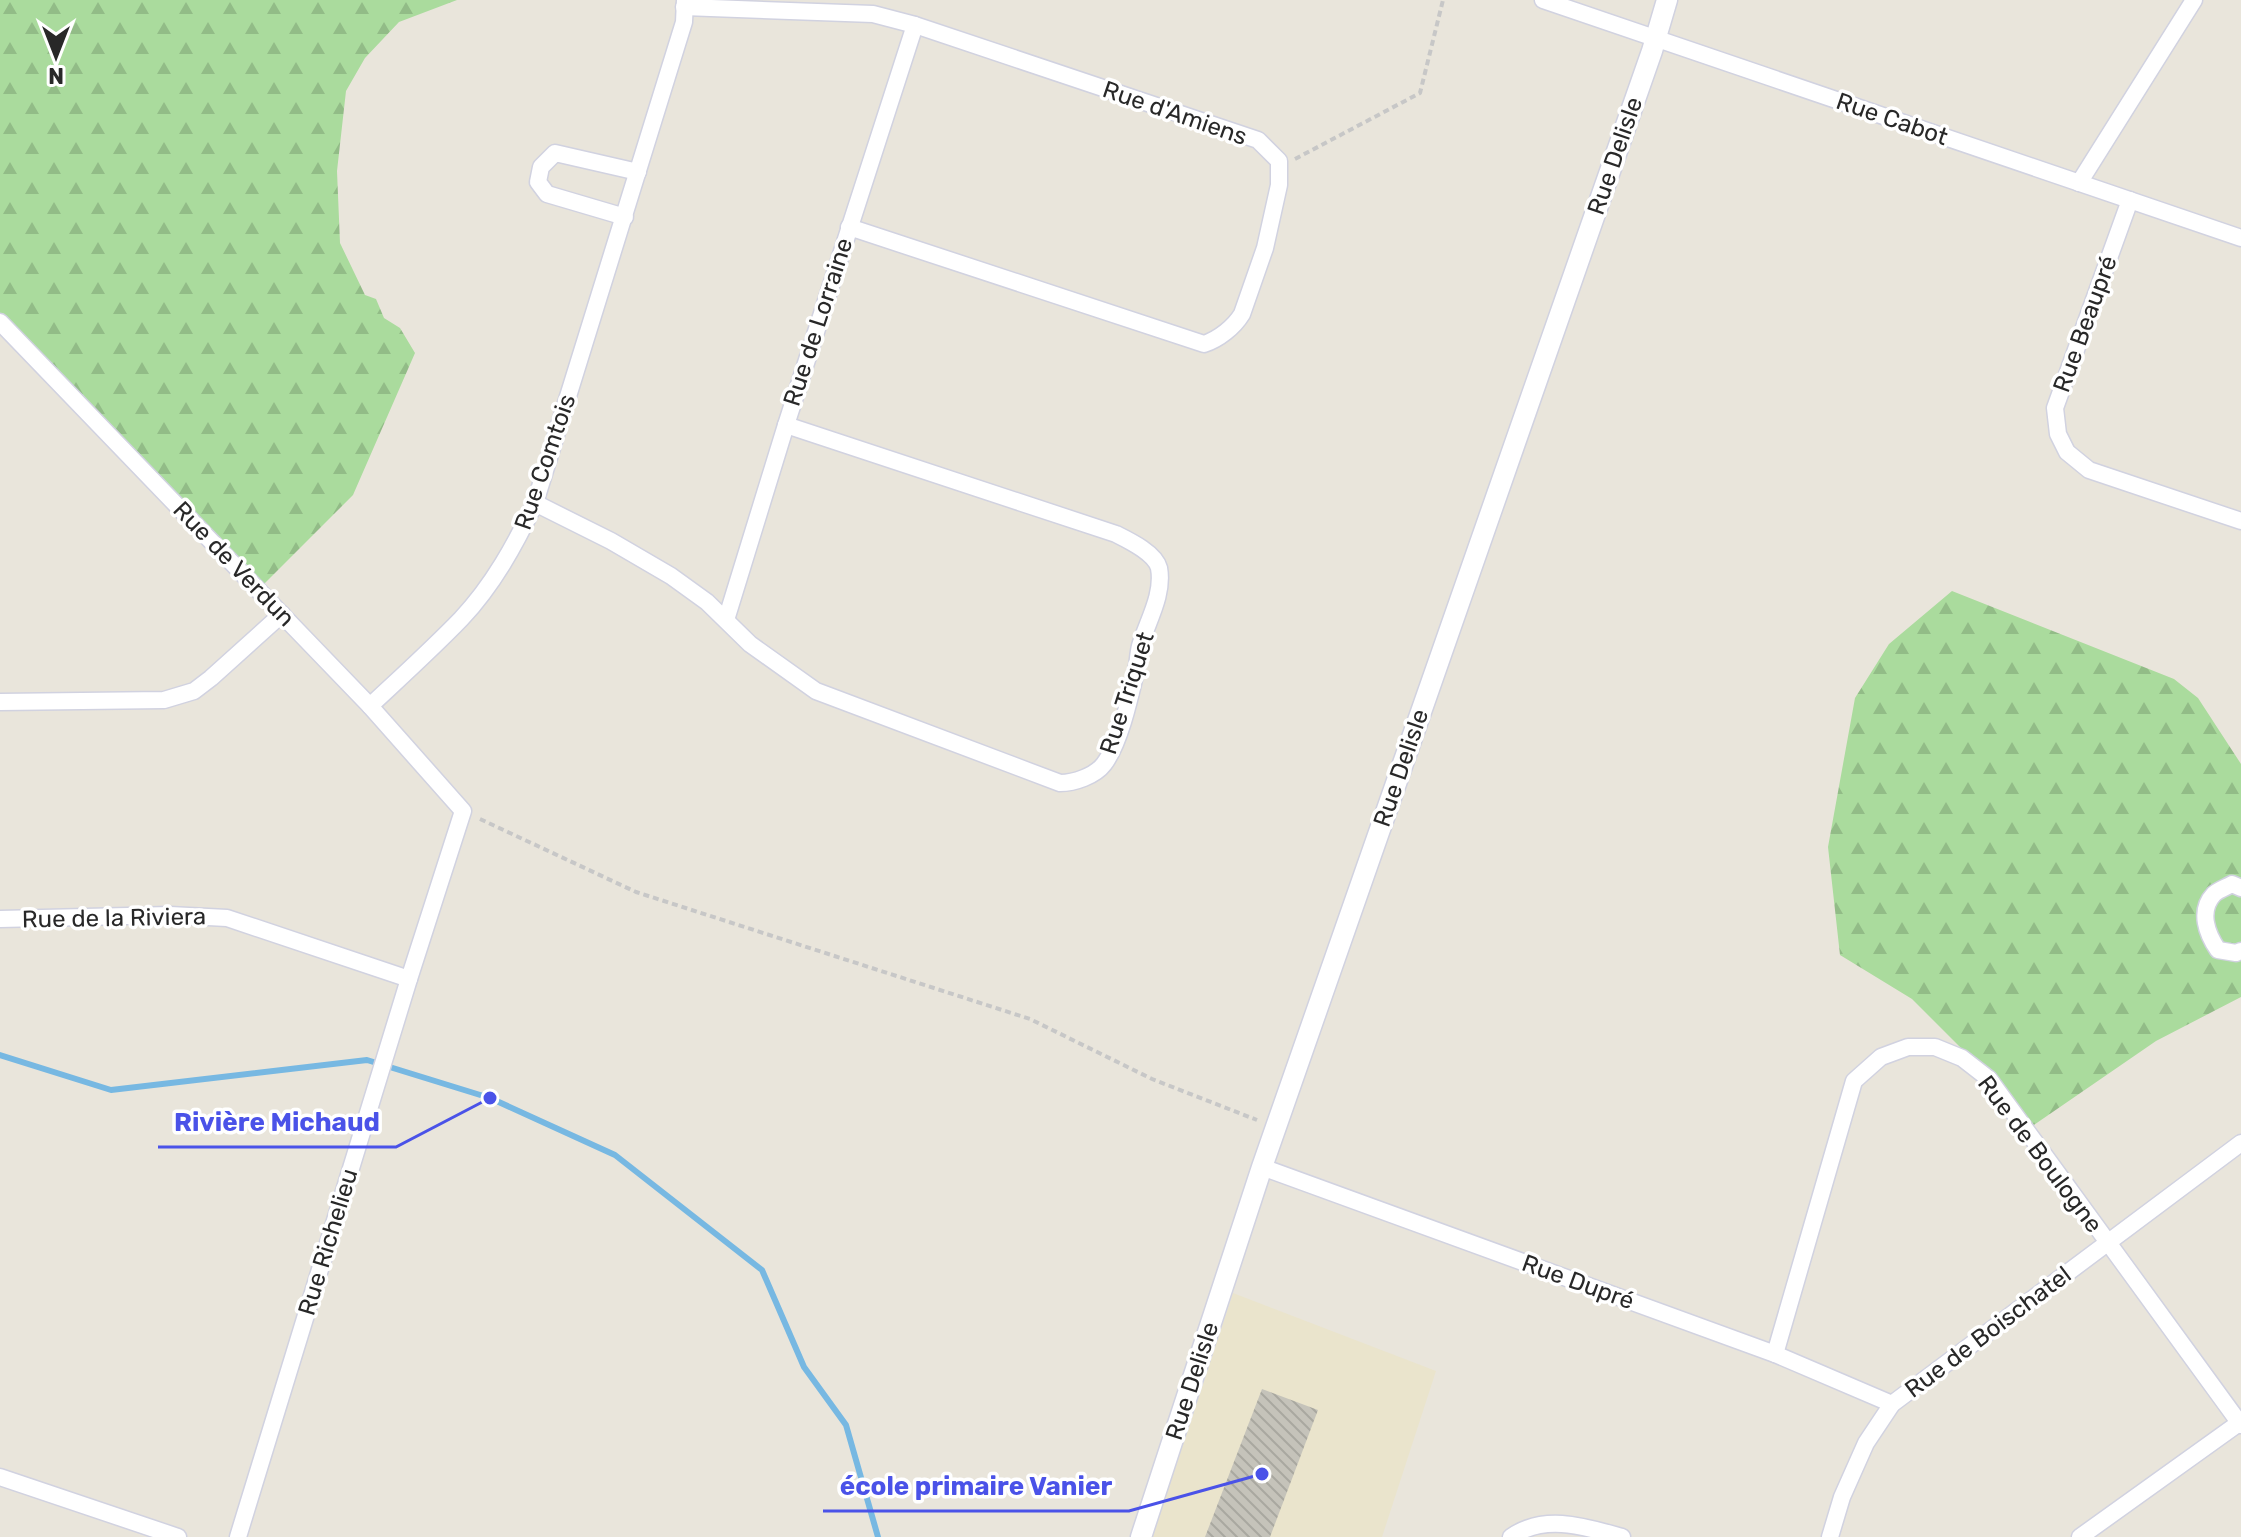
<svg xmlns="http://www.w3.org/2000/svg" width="2241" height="1537" viewBox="0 0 2241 1537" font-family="Rubik,sans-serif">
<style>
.education{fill:#eae4cc}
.forest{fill:url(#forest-firs)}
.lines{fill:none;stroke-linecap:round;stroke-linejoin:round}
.stream{stroke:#77b8e2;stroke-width:6}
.building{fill:url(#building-back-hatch)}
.minor-casing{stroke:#d1d2e0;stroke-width:19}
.tertiary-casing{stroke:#d1d2e0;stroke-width:23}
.path{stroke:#c7c7c7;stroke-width:4;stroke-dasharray:6 4;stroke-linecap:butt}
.minor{stroke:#fff;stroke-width:16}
.tertiary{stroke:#fff;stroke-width:20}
.labels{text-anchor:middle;stroke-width:7;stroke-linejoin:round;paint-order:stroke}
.street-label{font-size:24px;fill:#282828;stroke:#fff}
.leader{fill:none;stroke:#4a52e8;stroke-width:3}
.callout-dot{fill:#4a52e8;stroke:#fff;stroke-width:3}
.callout-label{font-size:26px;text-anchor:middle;font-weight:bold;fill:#4a52e8;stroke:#fff;stroke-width:7;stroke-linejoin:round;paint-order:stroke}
</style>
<defs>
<pattern id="forest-firs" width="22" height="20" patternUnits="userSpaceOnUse" patternTransform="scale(2)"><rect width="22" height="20" fill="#aadb9d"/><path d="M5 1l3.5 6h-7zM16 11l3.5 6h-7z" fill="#92bc87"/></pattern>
<pattern id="building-back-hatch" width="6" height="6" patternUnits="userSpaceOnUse" patternTransform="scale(2)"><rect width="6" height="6" fill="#c5c3ba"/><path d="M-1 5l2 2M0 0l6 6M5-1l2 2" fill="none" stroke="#a9a8a0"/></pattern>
</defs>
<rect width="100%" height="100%" fill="#e9e5db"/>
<polygon class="education" points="1233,1293 1436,1371 1382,1537 1152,1537"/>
<g class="forest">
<polygon points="0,0 457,0 399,22 365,58 346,91 337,171 340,243 365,295 376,299 384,318 400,328 415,353 353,495 258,590 0,322"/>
<polygon points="1952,591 2174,679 2198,698 2241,764 2241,997 2156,1041 2028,1129 1991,1078 1912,999 1840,955 1828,847 1855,698 1889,644"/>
</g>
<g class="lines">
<polyline class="stream" points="0,1055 111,1090 367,1060 490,1098 615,1155 762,1270 804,1367 846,1425 878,1537"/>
</g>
<polygon class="building" points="1262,1389 1318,1410 1270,1537 1205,1537"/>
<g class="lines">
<defs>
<g id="minor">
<polyline points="1543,0 2241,238"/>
<path d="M684 7 873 14 915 25 1258 140 1279 161V185L1265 248 1242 314C1234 327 1219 339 1204 344L849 227"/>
<polyline points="2079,183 2194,0"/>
<polyline points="2130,200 2055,408 2058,434 2067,452 2089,470 2241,521"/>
<polyline points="625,217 547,194 538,182 541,167 555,153 638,172"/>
<polyline points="0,322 370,706 463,811 409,979 238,1537"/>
<path d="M535 503 611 541 671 576 707 602 750 644 816 691 1060 783C1074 783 1095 776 1104 764 1120 743 1130 697 1136 671 1138 663 1138 654 1140 646 1147 622 1164 595 1159 568 1155 553 1130 541 1116 534L786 425"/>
<polyline points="726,620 786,425 915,25"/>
<polyline points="0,702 164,700 194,691 211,678 282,614"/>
<path d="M370 706C401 677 432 649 461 619 493 585 515 545 535 503L684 22 685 0"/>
<path d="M2241 888 2232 884C2227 887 2218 890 2214 894 2198 911 2207 934 2218 950L2236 953 2241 951"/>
<polyline points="0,919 170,915 227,918 409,979"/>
<polyline points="1262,1167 1775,1354 1892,1404"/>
<polyline points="1775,1354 1854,1081 1881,1057 1908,1047 1935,1047 1962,1058 1989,1079 2241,1425"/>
<polyline points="0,1477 178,1537"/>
<path d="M1511 1537C1545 1513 1586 1527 1622 1537"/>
<polyline points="1830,1537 1842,1497 1866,1443 1892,1404 2241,1143"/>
<polyline points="2080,1537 2239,1423"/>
</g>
<polyline id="tertiary" points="1141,1537 1262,1167 1652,51 1667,0"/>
</defs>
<use href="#minor" class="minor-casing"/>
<use href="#tertiary" class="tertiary-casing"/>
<g class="path">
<polyline points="1295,159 1420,93 1443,0"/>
<polyline points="480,819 636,892 1030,1019 1152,1079 1257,1120"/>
</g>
<use href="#minor" class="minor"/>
<use href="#tertiary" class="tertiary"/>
</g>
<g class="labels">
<g class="street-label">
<text transform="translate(1175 113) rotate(19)" y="8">Rue d'Amiens</text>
<text transform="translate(1892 119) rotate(19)" y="8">Rue Cabot</text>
<text transform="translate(1615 156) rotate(-71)" y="8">Rue Delisle</text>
<text transform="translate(818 322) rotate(-72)" y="8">Rue de Lorraine</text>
<text transform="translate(2085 324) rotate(-70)" y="8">Rue Beaupré</text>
<text transform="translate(545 462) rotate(-71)" y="8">Rue Comtois</text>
<text transform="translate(234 564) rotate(46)" y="8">Rue de Verdun</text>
<text transform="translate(1127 693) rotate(-72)" y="8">Rue Triquet</text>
<text transform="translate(1401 768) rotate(-71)" y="8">Rue Delisle</text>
<text transform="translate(114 918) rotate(-1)" y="8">Rue de la Riviera</text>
<text transform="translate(2040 1154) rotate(53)" y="8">Rue de Boulogne</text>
<text transform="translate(328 1242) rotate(-73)" y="8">Rue Richelieu</text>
<text transform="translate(1578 1282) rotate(20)" y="8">Rue Dupré</text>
<text transform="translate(1988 1332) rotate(-37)" y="8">Rue de Boischatel</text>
<text transform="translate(1192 1381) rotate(-72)" y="8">Rue Delisle</text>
</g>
</g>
<path class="leader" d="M490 1098L396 1147H158M1262 1474L1129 1511H823"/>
<g class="callout-dot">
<circle cx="490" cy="1098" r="8"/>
<circle cx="1262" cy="1474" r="8"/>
</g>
<g class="callout-label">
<text x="277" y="1131">Rivière Michaud</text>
<text x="976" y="1495">école primaire Vanier</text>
</g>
<g transform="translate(56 56) rotate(180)" stroke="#ffffff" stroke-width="6" paint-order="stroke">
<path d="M0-6L14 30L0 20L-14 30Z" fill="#282828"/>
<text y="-12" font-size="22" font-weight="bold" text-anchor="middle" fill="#282828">N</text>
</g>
</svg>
